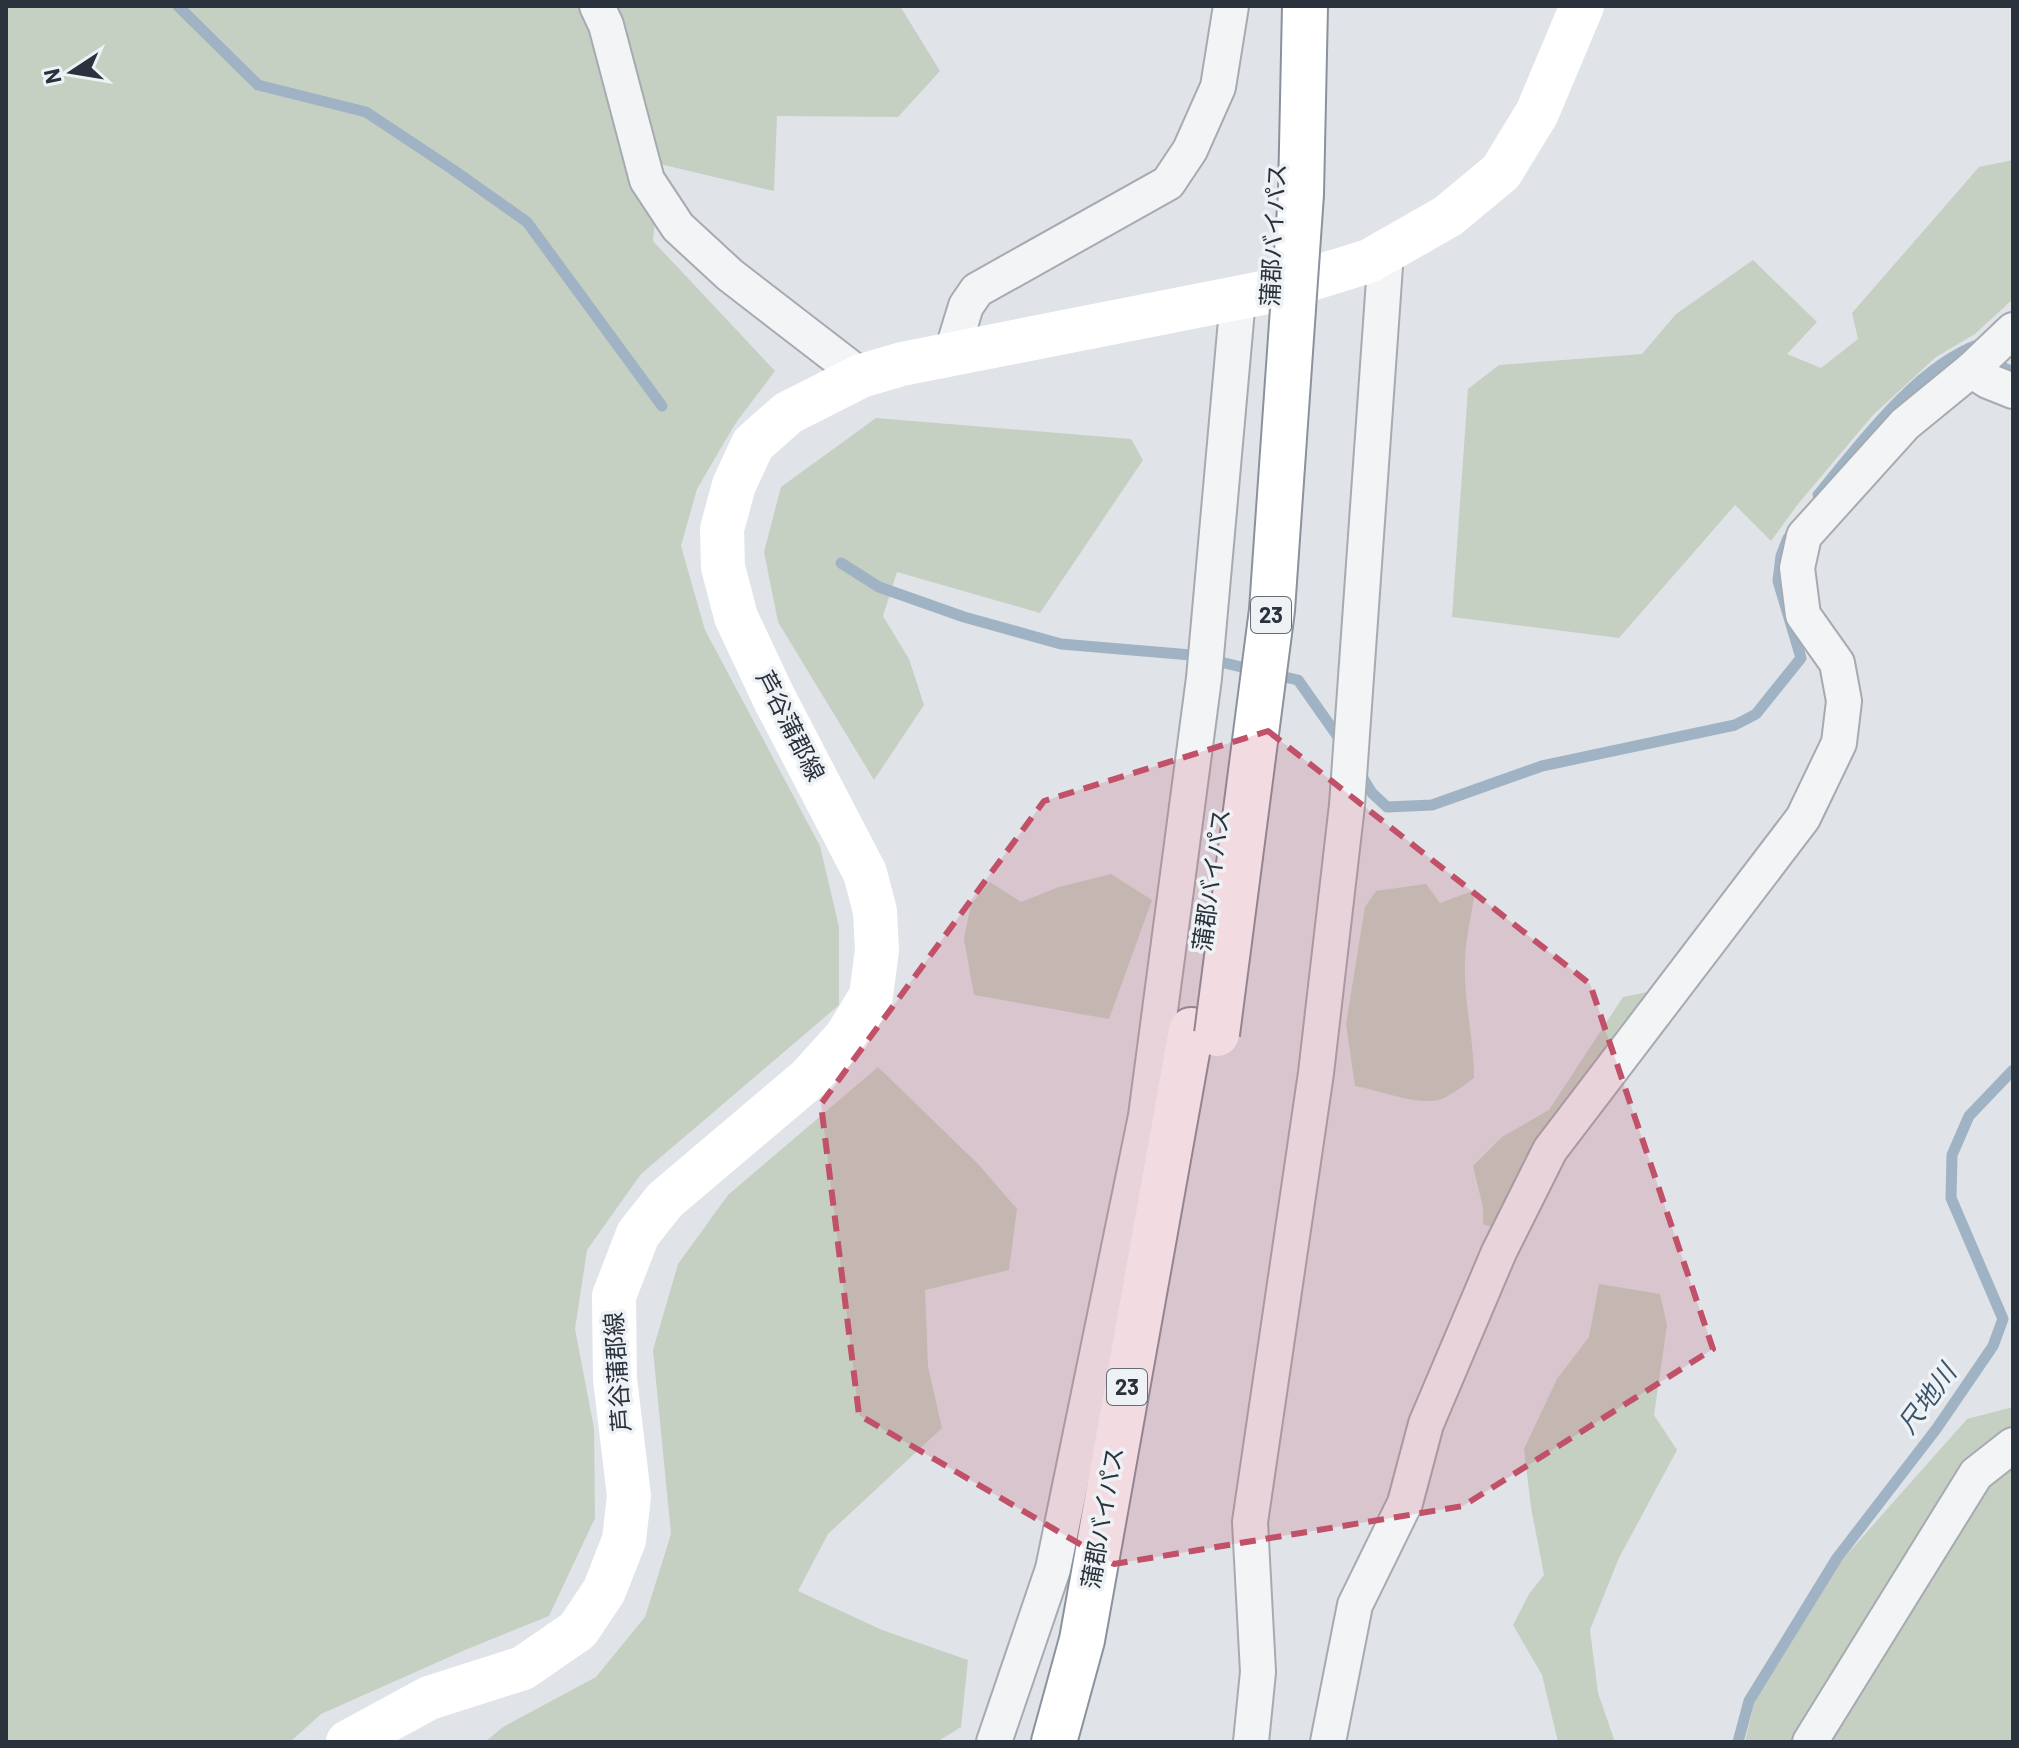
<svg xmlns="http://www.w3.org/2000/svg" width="2019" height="1748" viewBox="0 0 2019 1748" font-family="Barlow,'Noto Sans JP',sans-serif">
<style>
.green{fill:#c6d0c2}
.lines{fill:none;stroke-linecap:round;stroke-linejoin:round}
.stream{stroke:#9fb3c4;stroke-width:11}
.minor-casing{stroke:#a6aab1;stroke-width:38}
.trunk-casing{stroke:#89929d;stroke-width:48}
.minor{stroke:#f2f4f6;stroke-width:34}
.secondary{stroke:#fff;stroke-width:44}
.trunk{stroke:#fff;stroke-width:44}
.trunk-bridge-casing{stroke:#89929d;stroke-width:48;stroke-linecap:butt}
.trunk-bridge{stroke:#fff;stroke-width:44}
.marked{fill:#c05168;fill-opacity:0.2;stroke:#c05168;stroke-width:6;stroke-dasharray:16 10;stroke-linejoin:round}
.labels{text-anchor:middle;stroke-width:7;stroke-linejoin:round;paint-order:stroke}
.shield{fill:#eff2f5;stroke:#656c74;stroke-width:2}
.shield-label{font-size:22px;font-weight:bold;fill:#2a323d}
.street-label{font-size:24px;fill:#2a323d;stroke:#eff2f5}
.water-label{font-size:26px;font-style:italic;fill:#39536d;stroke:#eff2f5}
</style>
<rect width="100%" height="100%" fill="#e0e3e7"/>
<g class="green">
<polygon points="6,6 900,6 940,71 898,117 777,116 774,191 660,164 653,241 775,371 735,424 697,489 681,546 705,630 820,846 839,927 839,1005 641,1174 587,1250 575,1329 594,1428 595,1518 549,1616 465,1650 321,1714 290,1742 6,1742"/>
<polygon points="2013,160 2013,299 1975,334 1936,357 1873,415 1798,504 1771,541 1735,505 1619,638 1452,617 1468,389 1499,365 1642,354 1676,314 1753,260 1817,322 1787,354 1821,368 1858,339 1852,313 1979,167"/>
<polygon points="876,418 1131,439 1143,460 1040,613 897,572 883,616 909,659 924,705 874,780 778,622 764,552 781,487"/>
<polygon points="1111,874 1152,900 1109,1019 974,995 964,939 971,904 990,882 1021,902 1059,887"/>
<path d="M1426 884 1440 903 1475 890C1472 913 1466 936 1465 959 1463 999 1474 1038 1474 1078 1464 1085 1453 1094 1442 1099 1421 1107 1378 1090 1355 1086L1346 1024 1365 907 1376 891Z"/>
<polygon points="1662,989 1525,1157 1500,1215 1491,1227 1483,1224 1483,1207 1473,1166 1502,1137 1549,1110 1623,997"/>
<polygon points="878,1067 979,1165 1017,1209 1009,1270 925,1290 928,1367 942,1428 828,1534 798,1591 882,1630 968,1660 961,1727 937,1742 485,1742 503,1727 596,1677 645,1617 671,1534 653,1350 678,1264 728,1195"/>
<polygon points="1599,1284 1660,1294 1667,1325 1654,1415 1677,1450 1619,1558 1590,1630 1598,1693 1615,1742 1558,1742 1542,1675 1513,1625 1529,1594 1544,1575 1531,1507 1524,1449 1557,1379 1589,1337"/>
<polygon points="2013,1407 2013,1742 1745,1742 1754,1703 1842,1560 1967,1419"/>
</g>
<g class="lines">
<g class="stream">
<polyline points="178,6 258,85 366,112 452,169 527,222 662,406"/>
<path d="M1818 495C1859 445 1917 366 1980 344L2000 366 2013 372"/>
<polyline points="841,563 879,587 964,617 1061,644 1191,655 1254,670"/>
<polyline points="1271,674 1298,680 1341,741"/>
<polyline points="1358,770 1372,793 1387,807 1432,805 1542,766 1735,725 1756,714 1801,658 1778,581 1781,556 1788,538"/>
<polyline points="1738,1742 1749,1701 1837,1558 1937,1428 1993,1346 2003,1319 1951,1198 1952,1155 1969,1116 2013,1070"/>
</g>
<defs>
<g id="minor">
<polyline points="597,6 606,25 647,180 678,227 730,275 861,376"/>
<polyline points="951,355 966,306 977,290 1168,183 1190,150 1218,87 1231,6"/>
<polyline points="1971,370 1988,381 2013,391"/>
<polyline points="994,1742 1053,1569 1146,1116 1204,678 1238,298"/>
<polyline points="1251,1742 1258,1672 1250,1522 1316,1073 1347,805 1386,252"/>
<polyline points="1328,1742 1355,1605 1405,1503 1426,1424 1499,1252 1550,1150 1803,818 1839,743 1844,701 1837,663 1803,615 1797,568 1804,536 1905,424 1971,370 2013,330"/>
<polyline points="1810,1742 1976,1474 2013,1445"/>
</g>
<g id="trunk">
<polyline points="1301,194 1305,6"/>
<polyline points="1054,1742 1082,1640 1191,1030"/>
</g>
</defs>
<use href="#minor" class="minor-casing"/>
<use href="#trunk" class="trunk-casing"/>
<use href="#minor" class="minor"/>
<polyline class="secondary" points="348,1742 429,1698 523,1668 578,1630 604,1591 624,1540 629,1496 615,1379 614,1296 638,1234 665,1200 809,1078 846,1037 871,996 877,950 875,911 865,873 773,696 736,617 723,567 722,529 734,485 753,444 788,413 861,376 902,364 1272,291 1369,261 1448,216 1501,172 1537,113 1582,6"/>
<use href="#trunk" class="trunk"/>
<defs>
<polyline id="trunk-bridge" points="1217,1034 1272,610 1301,194"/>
</defs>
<use href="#trunk-bridge" class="trunk-bridge-casing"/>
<use href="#trunk-bridge" class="trunk-bridge"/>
</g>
<path class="marked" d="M1268 731 1590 984 1713 1349 1463 1506 1114 1564 859 1415 821 1104 1044 801Z"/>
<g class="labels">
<g class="shield">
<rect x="1251" y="597" width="40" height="36" rx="6"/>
<rect x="1107" y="1369" width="40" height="36" rx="6"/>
</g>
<g class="shield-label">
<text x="1271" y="623">23</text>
<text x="1127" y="1395">23</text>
</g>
<g class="street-label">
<text transform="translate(1274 235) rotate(-87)" y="8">蒲郡バイパス</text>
<text transform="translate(790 726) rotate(63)" y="8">芦谷蒲郡線</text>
<text transform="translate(1212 880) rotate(-82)" y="8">蒲郡バイパス</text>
<text transform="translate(618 1372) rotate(-94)" y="8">芦谷蒲郡線</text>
<text transform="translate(1103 1518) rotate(-80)" y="8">蒲郡バイパス</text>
</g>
<g class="water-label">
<text transform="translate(1927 1399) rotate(-54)" y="9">尺地川</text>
</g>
</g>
<rect width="2019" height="1748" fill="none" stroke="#2a323d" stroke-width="16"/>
<g transform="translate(72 72) rotate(258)" stroke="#eff2f5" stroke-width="6" paint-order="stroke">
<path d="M0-6L14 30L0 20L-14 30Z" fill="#2a323d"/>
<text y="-12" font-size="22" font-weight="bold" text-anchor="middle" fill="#2a323d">N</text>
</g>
</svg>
